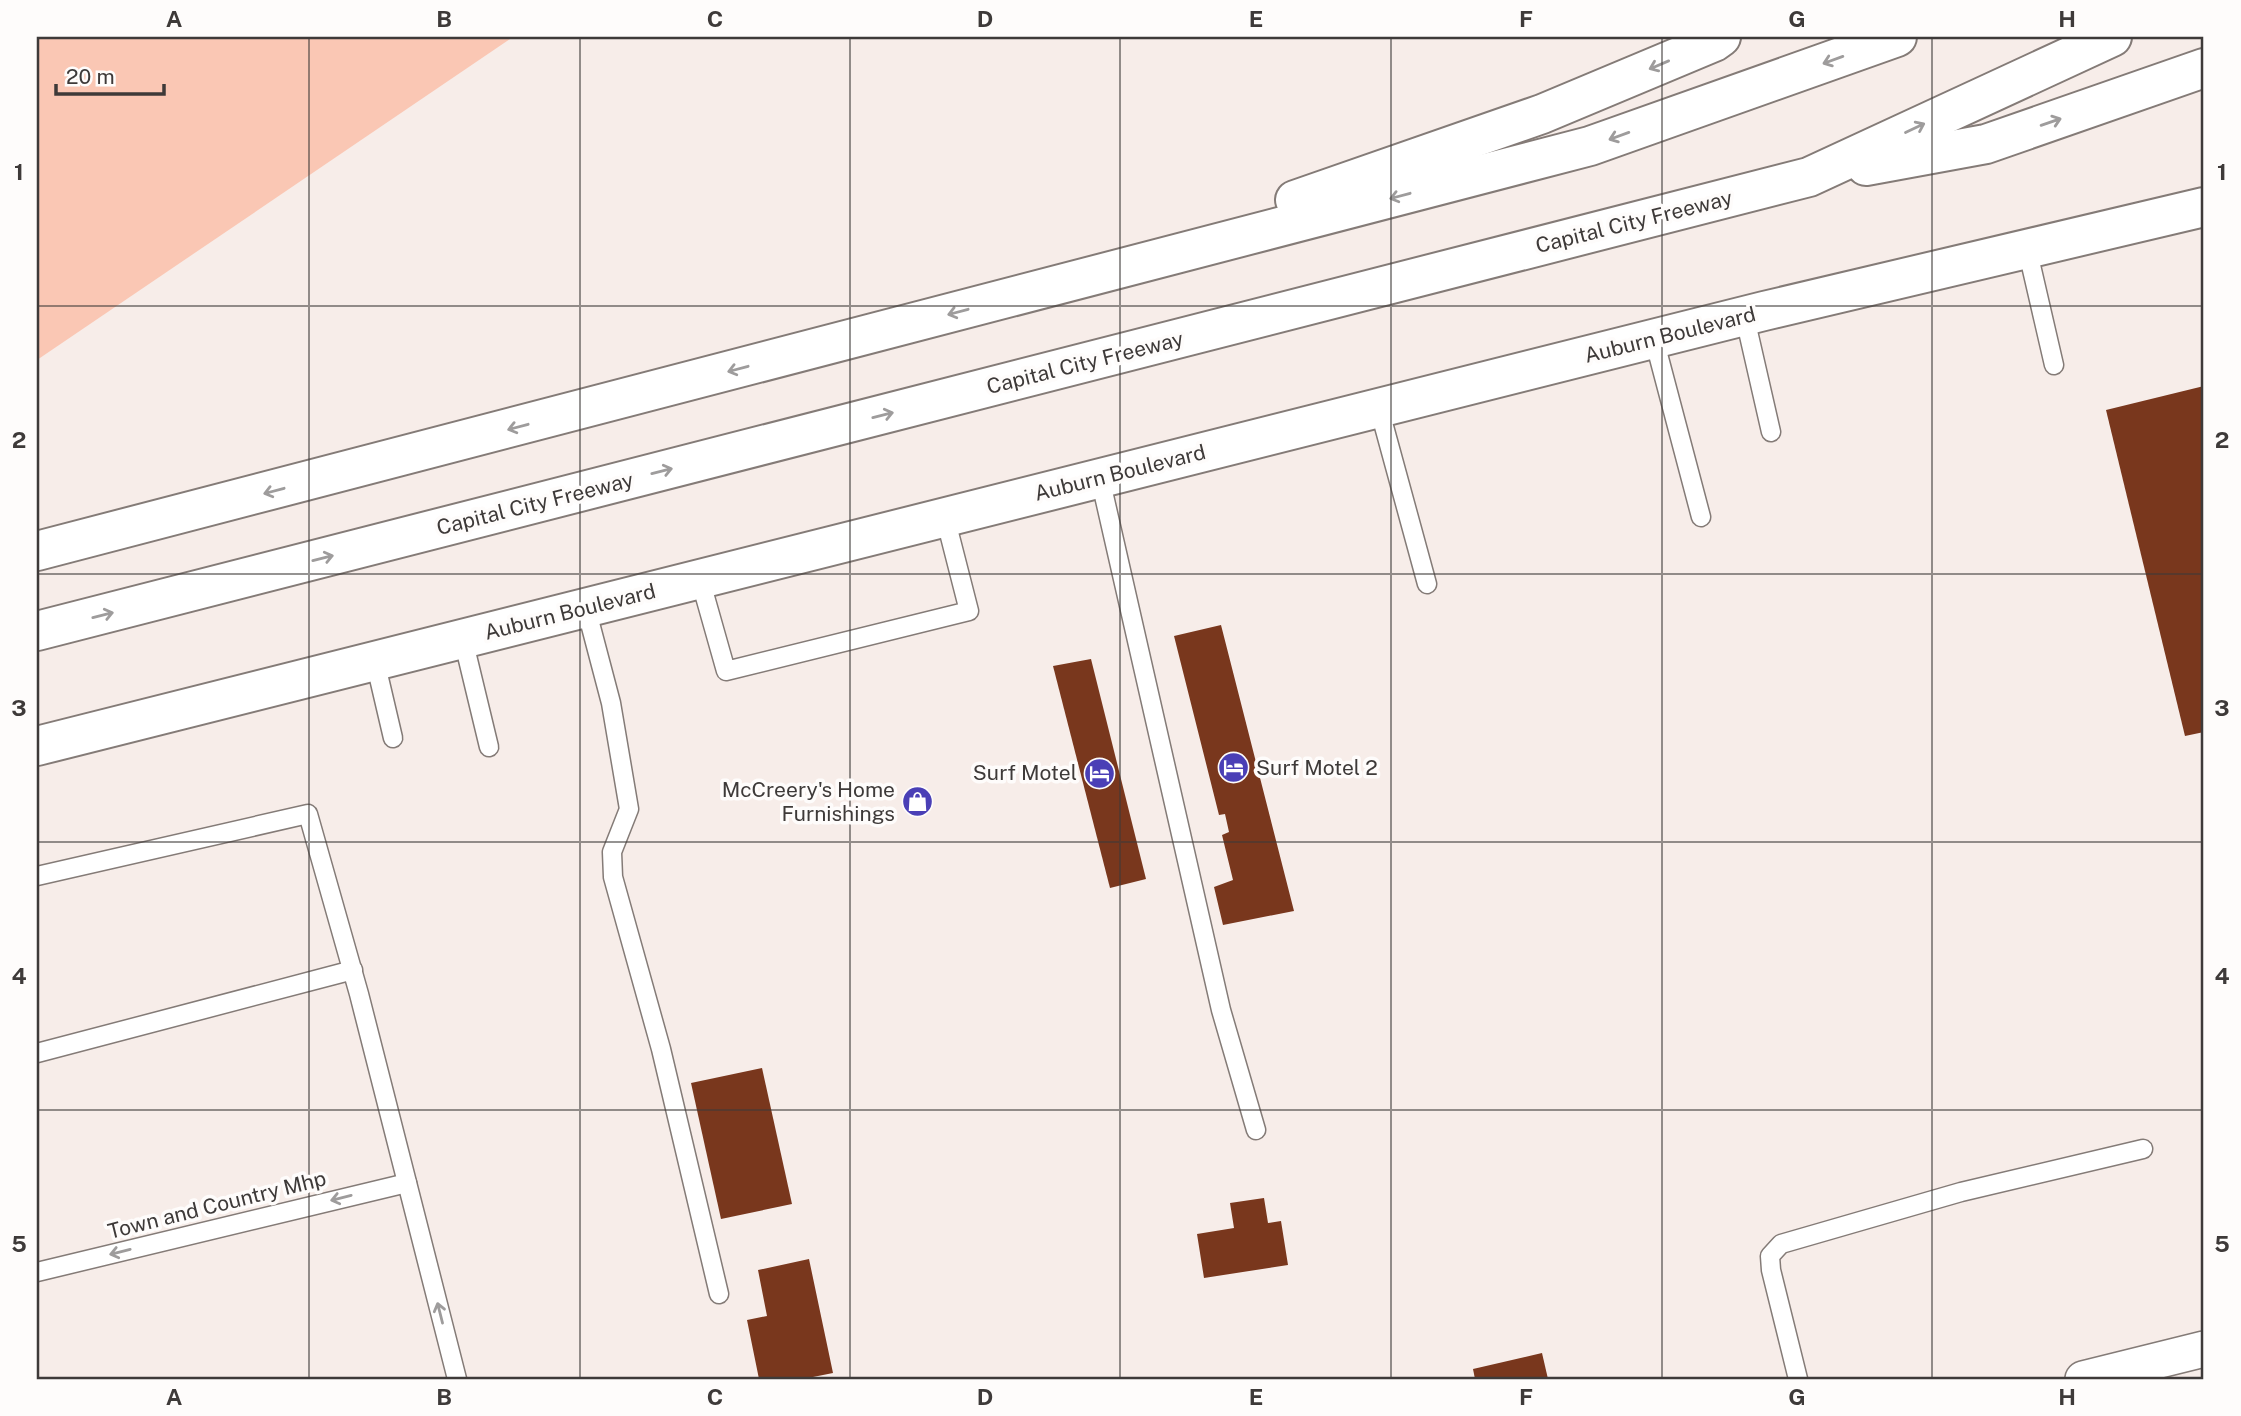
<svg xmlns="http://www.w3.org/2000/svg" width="2241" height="1416" viewBox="0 0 2241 1416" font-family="'Public Sans',sans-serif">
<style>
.green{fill:#fac7b4}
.building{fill:#79371d}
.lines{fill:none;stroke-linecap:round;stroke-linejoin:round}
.service-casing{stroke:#847b77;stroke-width:21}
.minor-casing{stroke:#847b77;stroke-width:38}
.secondary-casing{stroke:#847b77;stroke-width:42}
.motorway-casing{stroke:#847b77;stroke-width:42}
.service{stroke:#fff;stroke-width:18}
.minor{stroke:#fff;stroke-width:35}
.secondary{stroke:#fff;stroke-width:38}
.motorway{stroke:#fff;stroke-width:38}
.oneway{stroke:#9e9c9c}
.grid{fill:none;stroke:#3e3a39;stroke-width:2;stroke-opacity:0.55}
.labels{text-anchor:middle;stroke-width:7;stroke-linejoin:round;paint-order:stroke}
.street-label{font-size:21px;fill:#3e3a39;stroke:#fefcfb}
.poi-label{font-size:21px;fill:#3e3a39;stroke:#fefcfb;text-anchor:end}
.neatline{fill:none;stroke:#3e3a39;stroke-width:2.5}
.grid-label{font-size:23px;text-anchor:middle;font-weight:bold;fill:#3e3a39}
</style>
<rect width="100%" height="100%" fill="#f7ede9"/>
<polygon class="green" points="37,37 513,37 37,360"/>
<g class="building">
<polygon points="2204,386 2204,732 2185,736 2106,410"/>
<polygon points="1221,625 1294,911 1223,925 1214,887 1233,880 1222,835 1229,832 1225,814 1219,815 1174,636"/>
<polygon points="1091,659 1146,879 1110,888 1053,666"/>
<polygon points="762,1068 792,1204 721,1219 691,1083"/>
<polygon points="1264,1198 1268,1223 1281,1221 1288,1265 1204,1278 1197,1234 1234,1228 1230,1203"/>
<polygon points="809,1259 833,1373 803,1379 759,1379 747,1320 767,1316 758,1270"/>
<polygon points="1542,1353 1548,1379 1475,1379 1473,1369"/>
</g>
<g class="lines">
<defs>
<g id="service">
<polyline points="2027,248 2054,365"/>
<polyline points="1745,318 1771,432"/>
<polyline points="1654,339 1701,517"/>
<polyline points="1379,408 1427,584"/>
<polyline points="1100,478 1221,1010 1256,1130"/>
<polyline points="700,579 726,671 969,611 945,517"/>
<polyline points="586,608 611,703 629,809 612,852 613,877 661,1049 719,1294"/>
<polyline points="463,639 489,747"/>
<polyline points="375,661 393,738"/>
<polyline points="37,876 308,814 359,994 457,1379"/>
<polyline points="37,1053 353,970"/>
<polyline points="37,1272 407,1183"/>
<polyline points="1798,1379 1771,1270 1770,1256 1781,1244 1961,1192 2143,1149"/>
</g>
<polyline id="minor" points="2083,1379 2204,1349"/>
<polyline id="secondary" points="37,746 1764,311 2204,207"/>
<g id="motorway">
<polyline points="1866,166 1986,144 2204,68"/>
<polyline points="1295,200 1542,114 1714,42 1721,37"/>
<polyline points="37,551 1590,146 1897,37"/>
<polyline points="37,631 1809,177 2112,37"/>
</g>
</defs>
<use href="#service" class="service-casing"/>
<use href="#minor" class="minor-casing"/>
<use href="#secondary" class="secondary-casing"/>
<use href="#motorway" class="motorway-casing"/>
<use href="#service" class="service"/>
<use href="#minor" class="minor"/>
<use href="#secondary" class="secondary"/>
<use href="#motorway" class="motorway"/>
</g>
<defs><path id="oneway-shaft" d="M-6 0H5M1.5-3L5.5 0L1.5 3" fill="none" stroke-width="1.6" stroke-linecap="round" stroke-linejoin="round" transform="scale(1.75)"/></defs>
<g class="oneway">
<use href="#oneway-shaft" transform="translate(1833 60) rotate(160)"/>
<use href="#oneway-shaft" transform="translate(1659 65) rotate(157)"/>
<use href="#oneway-shaft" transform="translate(2051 122) rotate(-19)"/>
<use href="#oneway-shaft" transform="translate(1915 128) rotate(-25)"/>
<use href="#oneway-shaft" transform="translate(1619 136) rotate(160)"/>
<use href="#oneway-shaft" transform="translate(1400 196) rotate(165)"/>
<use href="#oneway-shaft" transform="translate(958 312) rotate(165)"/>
<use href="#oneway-shaft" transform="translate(738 369) rotate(165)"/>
<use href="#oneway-shaft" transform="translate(883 415) rotate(-14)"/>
<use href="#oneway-shaft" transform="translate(518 427) rotate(165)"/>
<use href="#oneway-shaft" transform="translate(662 471) rotate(-14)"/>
<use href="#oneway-shaft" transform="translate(274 491) rotate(165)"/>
<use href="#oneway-shaft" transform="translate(323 558) rotate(-14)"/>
<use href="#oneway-shaft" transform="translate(103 615) rotate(-14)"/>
<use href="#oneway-shaft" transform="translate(341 1198) rotate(166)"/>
<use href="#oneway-shaft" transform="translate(120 1252) rotate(166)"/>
<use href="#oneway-shaft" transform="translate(440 1313) rotate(-104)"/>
</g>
<path class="grid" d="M309 37V1379M580 37V1379M850 37V1379M1120 37V1379M1391 37V1379M1662 37V1379M1932 37V1379M37 306H2204M37 574H2204M37 842H2204M37 1110H2204"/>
<defs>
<symbol id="hotel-disc" viewBox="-11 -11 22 22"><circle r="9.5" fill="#4a3fb6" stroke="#fefcfb"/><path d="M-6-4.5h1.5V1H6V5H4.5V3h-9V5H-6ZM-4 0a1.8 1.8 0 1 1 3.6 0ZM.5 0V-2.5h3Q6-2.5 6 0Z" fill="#fff"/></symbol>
<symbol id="shop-disc" viewBox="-11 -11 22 22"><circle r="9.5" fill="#4a3fb6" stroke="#fefcfb"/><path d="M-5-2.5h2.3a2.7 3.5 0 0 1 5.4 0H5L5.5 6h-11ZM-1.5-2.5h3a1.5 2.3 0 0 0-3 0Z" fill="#fff"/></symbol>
</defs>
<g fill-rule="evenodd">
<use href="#hotel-disc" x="1216" y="750" width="35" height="35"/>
<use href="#hotel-disc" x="1082" y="756" width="35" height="35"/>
<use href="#shop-disc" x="900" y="784" width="35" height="35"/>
</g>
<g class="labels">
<g class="street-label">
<text transform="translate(1634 222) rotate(-14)" y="7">Capital City Freeway</text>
<text transform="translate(1670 335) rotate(-14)" y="7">Auburn Boulevard</text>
<text transform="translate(1085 363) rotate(-14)" y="7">Capital City Freeway</text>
<text transform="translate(1120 473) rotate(-14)" y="7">Auburn Boulevard</text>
<text transform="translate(535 504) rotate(-14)" y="7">Capital City Freeway</text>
<text transform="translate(570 612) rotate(-14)" y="7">Auburn Boulevard</text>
<text transform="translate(217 1205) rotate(-14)" y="7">Town and Country Mhp</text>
</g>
<g class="poi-label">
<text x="1256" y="775" text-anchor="start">Surf Motel 2</text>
<text x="1077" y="780">Surf Motel</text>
<text x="895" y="797">McCreery's Home<tspan x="895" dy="24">Furnishings</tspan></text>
</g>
</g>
<rect width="2241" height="1416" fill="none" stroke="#fefcfb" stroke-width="77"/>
<path d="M56 84v10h108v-10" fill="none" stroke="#3e3a39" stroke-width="3.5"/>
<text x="66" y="84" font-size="21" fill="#3e3a39" stroke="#fefcfb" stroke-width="5" paint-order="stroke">20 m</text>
<rect x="38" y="38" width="2164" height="1340" class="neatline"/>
<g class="grid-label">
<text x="174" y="27">A</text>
<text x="444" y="27">B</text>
<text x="715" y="27">C</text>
<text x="985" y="27">D</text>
<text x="1256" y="27">E</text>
<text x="1526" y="27">F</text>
<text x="1797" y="27">G</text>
<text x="2067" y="27">H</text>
<text x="19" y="180">1</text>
<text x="2222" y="180">1</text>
<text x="19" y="448">2</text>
<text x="2222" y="448">2</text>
<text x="19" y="716">3</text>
<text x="2222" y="716">3</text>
<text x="19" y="984">4</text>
<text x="2222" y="984">4</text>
<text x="19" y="1252">5</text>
<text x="2222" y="1252">5</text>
<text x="174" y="1405">A</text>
<text x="444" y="1405">B</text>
<text x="715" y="1405">C</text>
<text x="985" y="1405">D</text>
<text x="1256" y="1405">E</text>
<text x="1526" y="1405">F</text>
<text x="1797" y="1405">G</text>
<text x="2067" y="1405">H</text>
</g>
</svg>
